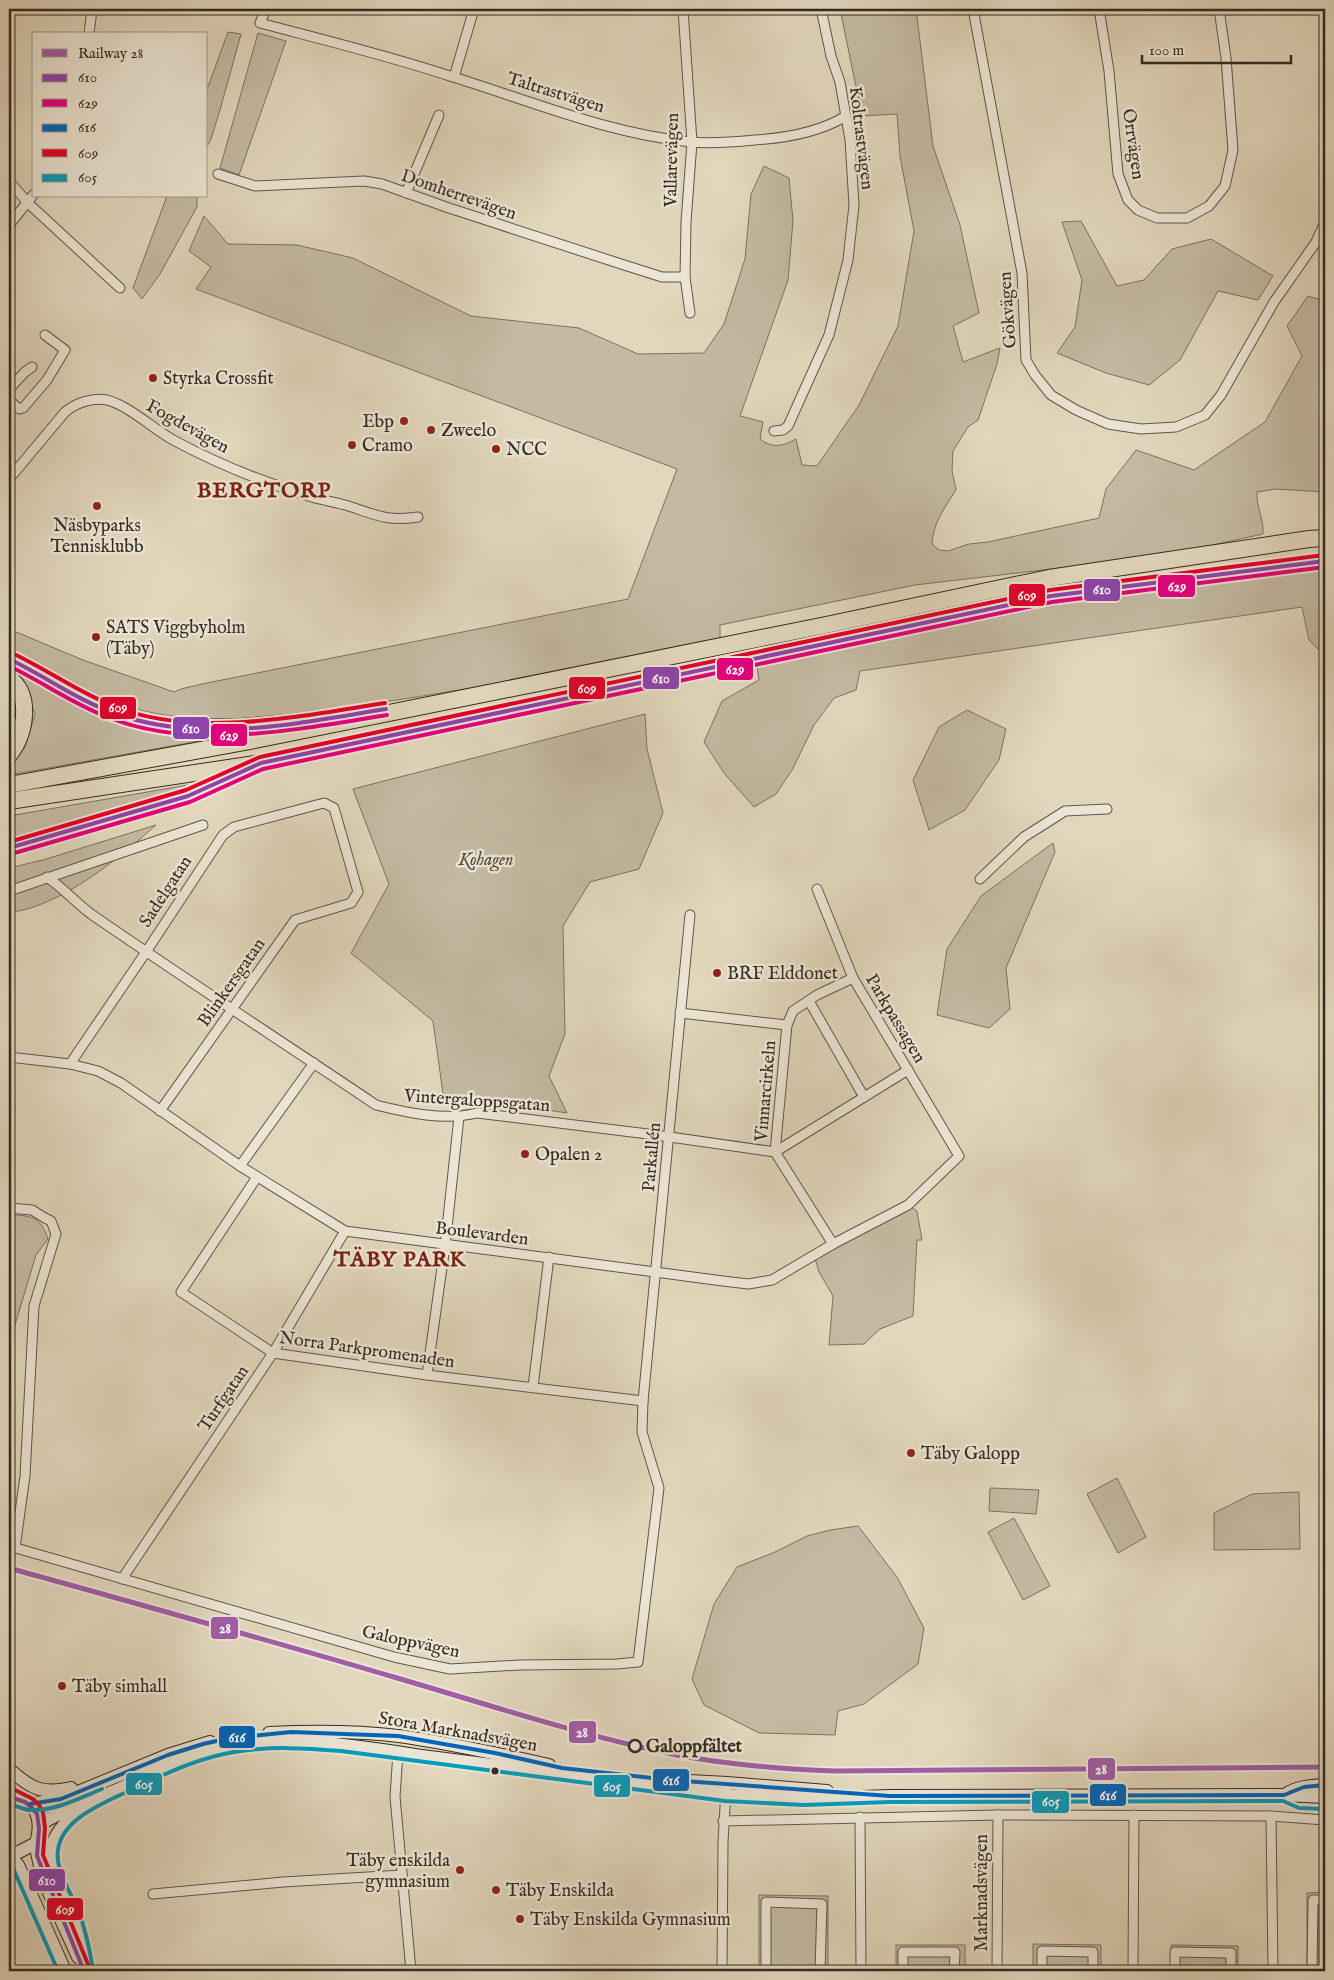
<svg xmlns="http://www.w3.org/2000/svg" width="1334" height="1980" viewBox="0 0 1334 1980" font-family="'IM FELL English',serif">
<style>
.green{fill:#c4baa3;stroke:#7c7262}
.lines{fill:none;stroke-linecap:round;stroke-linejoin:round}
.street-casing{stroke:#5f5649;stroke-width:11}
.secondary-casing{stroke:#332b22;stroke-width:14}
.highway-casing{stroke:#332b22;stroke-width:18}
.street{stroke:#ece5d4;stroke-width:9}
.secondary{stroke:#ece5d4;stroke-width:12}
.highway{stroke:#e2d7bd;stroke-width:16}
.bus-1-casing{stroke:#ece5d4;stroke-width:8}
.bus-2-casing{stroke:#ece5d4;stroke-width:8}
.bus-3-casing{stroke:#ece5d4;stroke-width:8}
.bus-4-casing{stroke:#ece5d4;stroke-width:8}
.bus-5-casing{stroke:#ece5d4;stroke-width:8}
.bus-1{stroke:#8e44ad;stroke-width:4}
.bus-2{stroke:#e5007d;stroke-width:4}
.bus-3{stroke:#0065bd;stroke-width:4}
.bus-4{stroke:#e4002b;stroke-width:4}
.bus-5{stroke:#059cbd;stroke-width:4}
.rail-1-casing{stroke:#ece5d4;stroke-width:9}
.rail-1{stroke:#a05ea6;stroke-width:5}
.poi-dot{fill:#8f2418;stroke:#ece5d4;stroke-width:2}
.stop-dot{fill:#ece5d4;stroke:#332b22;stroke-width:2.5}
.bus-dot{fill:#332b22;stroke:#ece5d4;stroke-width:2}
.labels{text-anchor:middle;stroke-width:5;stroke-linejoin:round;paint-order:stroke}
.street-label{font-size:18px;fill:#332b22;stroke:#ece5d4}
.poi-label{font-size:18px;fill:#332b22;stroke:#ece5d4;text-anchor:start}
.park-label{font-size:18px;font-style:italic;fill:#50483c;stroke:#ece5d4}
.stop-label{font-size:18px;font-weight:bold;fill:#332b22;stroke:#ece5d4;text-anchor:start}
.district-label{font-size:22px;font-weight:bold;letter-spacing:1px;fill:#7a1f14;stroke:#ece5d4}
.line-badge{stroke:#ece5d4;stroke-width:2}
.badge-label{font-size:14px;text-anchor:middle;font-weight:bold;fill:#fff}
</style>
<rect width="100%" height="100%" fill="#e2d7bd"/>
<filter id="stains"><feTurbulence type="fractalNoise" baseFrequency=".004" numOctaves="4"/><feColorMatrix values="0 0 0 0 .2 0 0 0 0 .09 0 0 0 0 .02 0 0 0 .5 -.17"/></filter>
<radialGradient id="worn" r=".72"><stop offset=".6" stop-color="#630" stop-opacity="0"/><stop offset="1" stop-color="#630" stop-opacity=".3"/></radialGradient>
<g class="green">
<path d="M840 9H916L933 146 960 225 979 313 953 326 963 362 1000 348 997 364 978 420 968 427 953 451 952 471 956 490C945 507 933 523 932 544L939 550 948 551 969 544 988 542 1099 518 1106 489 1136 450 1194 470 1265 422 1302 356 1287 326 1308 296 1325 301V492L1276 489 1257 492C1256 507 1264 519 1263 534L1162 556 915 585 720 625V638C587 664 454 696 319 710 288 714 256 720 225 720 195 720 164 716 135 709 89 698 51 668 9 649V629L83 660 174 692 181 689 202 684 628 599 677 469 196 289 211 267 189 251 204 216 228 244 297 245 353 258 471 316 579 328 638 354 704 353 724 324 745 259 751 194 764 166 789 178 793 221 788 280 740 416 763 422 760 439C773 449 783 446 796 439L802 465 817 466 859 405 898 326 914 231 900 156 897 114 862 116Z"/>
<polygon points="228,32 241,34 220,110 210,142 206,147 206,92"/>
<polygon points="258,33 286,41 239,175 220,168"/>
<polygon points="167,196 197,196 197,207 160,274 142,299 133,288"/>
<polygon points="1081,221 1117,286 1144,280 1172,249 1211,239 1273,276 1258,300 1218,291 1180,360 1149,385 1106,373 1057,353 1075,327 1082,280 1062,222"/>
<polygon points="1325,570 1325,656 1309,640 1302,607 860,671 856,690 834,698 814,725 792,770 776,794 754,807 724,773 704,742 722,701 759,680 757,666 1086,599 1231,579"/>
<polygon points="9,668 31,678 81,709 130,726 222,734 222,737 9,775 9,766 25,747 35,714 23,684"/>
<polygon points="9,707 14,724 9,743"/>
<polygon points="967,710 1006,729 999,760 965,810 929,830 913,780 939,727"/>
<polygon points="645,714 647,749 663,813 639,869 590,882 563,926 565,1034 549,1076 567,1113 443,1094 433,1021 351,953 389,884 353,789"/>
<polygon points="199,783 130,810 9,838 9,816"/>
<path d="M156 825C121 856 83 888 39 905 29 909 19 911 9 913V868L43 860Z"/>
<polygon points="1053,843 1055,852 1006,968 1010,1009 989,1028 937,1015 947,949 981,896"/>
<polygon points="908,1205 917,1211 922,1240 917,1240 913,1316 880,1329 864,1344 829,1345 833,1296 819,1272 814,1255"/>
<path d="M9 1215C31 1215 41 1217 48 1239L36 1255 11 1338 9 1438Z"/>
<polygon points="1117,1478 1146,1537 1118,1553 1087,1494"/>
<polygon points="990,1488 1039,1490 1036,1514 989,1511"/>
<polygon points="1299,1492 1300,1549 1214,1550 1214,1513 1252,1494"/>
<polygon points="1014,1518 1050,1586 1023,1600 988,1532"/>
<polygon points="858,1526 897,1577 924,1628 918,1664 864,1704 838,1711 835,1735 759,1733 704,1705 692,1679 714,1604 737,1567 775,1552 807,1536 830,1530"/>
<polygon points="1325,1892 1325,1971 1307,1971 1307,1893"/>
<polygon points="759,1895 828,1896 828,1971 759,1971"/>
<polygon points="1033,1944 1101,1945 1101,1971 1033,1971"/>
<rect x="896" y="1945" width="69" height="26"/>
<polygon points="1171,1945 1238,1946 1238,1971 1171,1971"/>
</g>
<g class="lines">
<defs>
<g id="street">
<path d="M266 9 260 23C324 40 390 56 453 77 531 101 609 134 691 142 712 144 734 142 755 140 786 138 820 132 846 116"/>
<polyline points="683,9 692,142 686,222 685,277 690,313"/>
<polyline points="973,9 1022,273 1026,360 1035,375 1051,395 1076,410 1108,424 1141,429 1176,427 1205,415 1221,395 1274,302 1316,242 1325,222"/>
<polyline points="1099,9 1109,71 1118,174 1128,200 1138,210 1157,218 1187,218 1209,206 1225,186 1233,150 1226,58 1219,9"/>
<polyline points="89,34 92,9"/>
<polyline points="454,77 474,9"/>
<polyline points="218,174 255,186 364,181 382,184 446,207 621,264 662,277 685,277"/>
<polyline points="9,181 28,203 120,288"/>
<polyline points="406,193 439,115"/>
<polyline points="9,225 34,194"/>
<polyline points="9,389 25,372 32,367"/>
<polyline points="9,400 19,409 23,408 47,380 65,350 45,335"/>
<polyline points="774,431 783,430 788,426 829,335 848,260 854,205 850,140 840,82 831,56 821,9"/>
<path d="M9 479 65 412C76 403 92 397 107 400 130 406 154 430 175 441 218 464 265 483 312 497 322 500 334 502 345 505 375 514 385 522 418 517"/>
<path d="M47 877C63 888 75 902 91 914 185 979 281 1041 376 1105 408 1113 444 1121 477 1113L656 1135 775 1152 833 1244"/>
<polyline points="980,879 1024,837 1065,811 1107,809"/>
<polyline points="9,891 203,825"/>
<polyline points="809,1001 864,1097"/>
<polyline points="680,1013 787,1025"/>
<polyline points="9,1057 70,1064 98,1071 121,1083 240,1166 345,1231 723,1281 748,1284 772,1280 833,1244 908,1205 959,1156 853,978 817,889"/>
<polyline points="70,1064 146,952 223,835 234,827 324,803 334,808 358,892 351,903 295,920 160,1111"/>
<polyline points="775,1152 787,1025 793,1011 817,995 853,978"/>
<polyline points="775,1152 908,1070"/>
<polyline points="240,1166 314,1063"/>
<polyline points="257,1177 181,1292 273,1353 427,1375 643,1401"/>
<polyline points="9,1208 32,1210 45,1218 51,1221 56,1234 34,1306 25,1476 15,1548"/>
<polyline points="427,1375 445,1246 459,1117"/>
<polyline points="533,1387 549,1257"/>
<polyline points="9,1546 394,1657 450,1669 520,1665 617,1664 638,1662 659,1488 642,1432 643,1401 690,915"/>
<polyline points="122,1579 273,1353 345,1231"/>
<polyline points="398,1752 395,1797 411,1971"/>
<polyline points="1271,1816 1273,1971"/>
<polyline points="860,1817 861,1971"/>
<polyline points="723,1821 998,1815 1271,1816 1325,1820"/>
<polyline points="153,1894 283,1882 402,1875"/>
<polyline points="722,1971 723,1842 726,1789"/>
<polyline points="766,1971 766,1902 822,1904 820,1971"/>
<polyline points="903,1971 903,1952 955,1952 954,1971"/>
<polyline points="997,1971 998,1815"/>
<polyline points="1042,1971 1042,1951 1093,1952 1093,1971"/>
<polyline points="1133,1971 1134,1815"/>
<polyline points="1175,1971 1175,1952 1231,1953 1231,1971"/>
<polyline points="1312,1971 1313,1900 1325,1900"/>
</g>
<g id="secondary">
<path d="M269 1733C312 1731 356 1731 399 1736 449 1743 499 1754 549 1765"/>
<path d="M9 1769C30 1788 42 1795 71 1788"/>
<polyline points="670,1780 727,1783 827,1791"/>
<path d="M1286 1794C1299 1786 1311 1786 1325 1785"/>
<path d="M9 1798C37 1798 43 1820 36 1843L19 1852 9 1854"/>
<polyline points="30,1804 61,1799 168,1755 210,1742"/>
<path d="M83 1807C68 1818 47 1839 51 1861 54 1877 65 1893 71 1908 78 1928 84 1950 87 1971"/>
<path d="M39 1825C65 1809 92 1800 119 1789 147 1776 177 1759 206 1751 276 1732 352 1745 422 1756L725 1795 804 1799 890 1796 1284 1795 1325 1797"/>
<path d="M36 1843C38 1878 64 1924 78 1957"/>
<polyline points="9,1855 18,1865 65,1971"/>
</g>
<g id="highway">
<polyline points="9,659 31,669 87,702 128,718 180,728 240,727 301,722"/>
<path d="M9 678C33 696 25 735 9 755"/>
<polyline points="9,785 255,740 826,625 1049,578 1309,539 1325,538"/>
<polyline points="9,801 261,763 1051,596 1325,561"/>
<polyline points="9,848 188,796 243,771"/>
</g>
</defs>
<use href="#street" class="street-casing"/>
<use href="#secondary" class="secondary-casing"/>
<use href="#highway" class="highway-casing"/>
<use href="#street" class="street"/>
<use href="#secondary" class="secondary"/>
<use href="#highway" class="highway"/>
<defs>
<g id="bus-1">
<path d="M9 659C45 676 77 700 114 713 200 745 299 723 386 709"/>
<polyline points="9,848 188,796 261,763 1051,596 1325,561"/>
<polyline points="13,1798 25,1802 32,1808 37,1814 39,1828 37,1856 84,1971"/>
</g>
<g id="bus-2">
<path d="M9 666C43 682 74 705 110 718 194 751 300 729 387 715"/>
<polyline points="11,854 190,802 263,769 1052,602 1325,567"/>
</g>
<polyline id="bus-3" points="30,1804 61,1799 168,1755 203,1744 230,1738 291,1732 398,1736 495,1753 562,1768 670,1780 890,1796 1284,1795 1304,1787 1325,1785"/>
<g id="bus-4">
<path d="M12 653C46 669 78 692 113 706 194 739 301 716 385 703"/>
<polyline points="9,842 186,790 260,757 1050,590 1324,555"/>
<polyline points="13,1789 33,1799 39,1805 43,1812 45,1828 43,1855 90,1969"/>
</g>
<g id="bus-5">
<path d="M9 1804C16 1805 23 1810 31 1810 56 1811 79 1798 102 1789"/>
<polyline points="9,1864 13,1868 58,1971"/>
<path d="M93 1970C90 1951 86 1933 80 1915 73 1895 55 1872 58 1850 62 1817 109 1801 135 1788 167 1773 198 1758 234 1752 270 1746 305 1748 341 1751L725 1801 804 1805 890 1802 1283 1801 1299 1808 1325 1809"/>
</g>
</defs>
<use href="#bus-1" class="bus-1-casing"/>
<use href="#bus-2" class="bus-2-casing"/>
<use href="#bus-3" class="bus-3-casing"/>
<use href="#bus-4" class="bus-4-casing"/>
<use href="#bus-5" class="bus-5-casing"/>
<use href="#bus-1" class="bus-1"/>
<use href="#bus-2" class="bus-2"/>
<use href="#bus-3" class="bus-3"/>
<use href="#bus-4" class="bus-4"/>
<use href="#bus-5" class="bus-5"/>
<defs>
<path id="rail-1" d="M9 1568C138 1604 268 1640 397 1678 490 1705 582 1736 677 1755 729 1765 782 1769 835 1771L1325 1767"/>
</defs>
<use href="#rail-1" class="rail-1-casing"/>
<use href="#rail-1" class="rail-1"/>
</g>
<g class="poi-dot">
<circle cx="153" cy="378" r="5"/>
<circle cx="404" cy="421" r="5"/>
<circle cx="431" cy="430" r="5"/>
<circle cx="352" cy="445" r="5"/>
<circle cx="496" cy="449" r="5"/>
<circle cx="97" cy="506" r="5"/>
<circle cx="96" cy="637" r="5"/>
<circle cx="717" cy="973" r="5"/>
<circle cx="525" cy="1154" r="5"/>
<circle cx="911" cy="1453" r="5"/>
<circle cx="62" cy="1686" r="5"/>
<circle cx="460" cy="1870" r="5"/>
<circle cx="496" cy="1890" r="5"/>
<circle cx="520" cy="1919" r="5"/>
</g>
<circle class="stop-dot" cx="635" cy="1746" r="6"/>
<circle class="bus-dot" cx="495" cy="1771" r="4.5"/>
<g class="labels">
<g class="street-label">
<text transform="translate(556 92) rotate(17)" y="6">Taltrastvägen</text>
<text transform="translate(862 138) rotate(83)" y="6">Koltrastvägen</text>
<text transform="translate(1134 144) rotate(82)" y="6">Orrvägen</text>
<text transform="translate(671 160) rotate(-89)" y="6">Vallarevägen</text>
<text transform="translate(459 194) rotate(19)" y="6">Domherrevägen</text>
<text transform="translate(1007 310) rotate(-94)" y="6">Gökvägen</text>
<text transform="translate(188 426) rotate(29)" y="6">Fogdevägen</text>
<text transform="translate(165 891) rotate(-57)" y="6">Sadelgatan</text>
<text transform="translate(231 982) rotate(-55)" y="6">Blinkersgatan</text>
<text transform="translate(896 1018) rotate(59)" y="6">Parkpassagen</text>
<text transform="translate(765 1091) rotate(-85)" y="6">Vinnarcirkeln</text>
<text transform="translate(477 1100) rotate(4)" y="6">Vintergaloppsgatan</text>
<text transform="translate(651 1157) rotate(-85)" y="6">Parkallén</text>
<text transform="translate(482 1233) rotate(7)" y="6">Boulevarden</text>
<text transform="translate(367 1349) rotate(8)" y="6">Norra Parkpromenaden</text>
<text transform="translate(223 1398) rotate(-56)" y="6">Turfgatan</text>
<text transform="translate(411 1641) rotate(12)" y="6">Galoppvägen</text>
<text transform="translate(458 1731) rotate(10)" y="6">Stora Marknadsvägen</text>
<text transform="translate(981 1893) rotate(-90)" y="6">Marknadsvägen</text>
</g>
<g class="poi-label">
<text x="163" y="384">Styrka Crossfit</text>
<text x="394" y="427" text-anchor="end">Ebp</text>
<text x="441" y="436">Zweelo</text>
<text x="362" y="451">Cramo</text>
<text x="506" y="455">NCC</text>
<text x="97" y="531" text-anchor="middle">Näsbyparks<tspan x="97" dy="21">Tennisklubb</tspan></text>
<text x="106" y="633">SATS Viggbyholm<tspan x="106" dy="21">(Täby)</tspan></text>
<text x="727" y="979">BRF Elddonet</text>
<text x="535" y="1160">Opalen 2</text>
<text x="921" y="1459">Täby Galopp</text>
<text x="72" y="1692">Täby simhall</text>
<text x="450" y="1866" text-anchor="end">Täby enskilda<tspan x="450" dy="21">gymnasium</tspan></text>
<text x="506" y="1896">Täby Enskilda</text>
<text x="530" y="1925">Täby Enskilda Gymnasium</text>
</g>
<g class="park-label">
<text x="486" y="865">Kohagen</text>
</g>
<g class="stop-label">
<text x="646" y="1752">Galoppfältet</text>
</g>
<g class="district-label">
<text x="264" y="497">BERGTORP</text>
<text x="400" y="1266">TÄBY PARK</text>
</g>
</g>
<g class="line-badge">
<rect x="1157" y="574" width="39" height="24" rx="5" fill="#e5007d"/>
<rect x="1083" y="578" width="38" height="24" rx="5" fill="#8e44ad"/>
<rect x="1008" y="583" width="38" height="24" rx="5" fill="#e4002b"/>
<rect x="716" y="657" width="38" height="24" rx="5" fill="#e5007d"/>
<rect x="642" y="666" width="38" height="24" rx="5" fill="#8e44ad"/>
<rect x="568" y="676" width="38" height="24" rx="5" fill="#e4002b"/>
<rect x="99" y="696" width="38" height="24" rx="5" fill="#e4002b"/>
<rect x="172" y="716" width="38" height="24" rx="5" fill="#8e44ad"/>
<rect x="210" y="723" width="38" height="24" rx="5" fill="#e5007d"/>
<rect x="210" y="1616" width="29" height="24" rx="5" fill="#a05ea6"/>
<rect x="568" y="1720" width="29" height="24" rx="5" fill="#a05ea6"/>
<rect x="218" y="1725" width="38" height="24" rx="5" fill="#0065bd"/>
<rect x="1087" y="1757" width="29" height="24" rx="5" fill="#a05ea6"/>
<rect x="652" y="1768" width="38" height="24" rx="5" fill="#0065bd"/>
<rect x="125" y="1772" width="38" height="24" rx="5" fill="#059cbd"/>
<rect x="593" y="1774" width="38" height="24" rx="5" fill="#059cbd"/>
<rect x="1089" y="1783" width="38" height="24" rx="5" fill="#0065bd"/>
<rect x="1031" y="1790" width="39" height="24" rx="5" fill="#059cbd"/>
<rect x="28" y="1868" width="38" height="24" rx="5" fill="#8e44ad"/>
<rect x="46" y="1897" width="38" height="24" rx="5" fill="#e4002b"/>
</g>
<g class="badge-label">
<text x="1177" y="591">629</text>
<text x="1102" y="594">610</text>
<text x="1027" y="600">609</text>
<text x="735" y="674">629</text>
<text x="661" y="683">610</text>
<text x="587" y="693">609</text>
<text x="118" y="712">609</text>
<text x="191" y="733">610</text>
<text x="229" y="740">629</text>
<text x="225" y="1633">28</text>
<text x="582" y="1737">28</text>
<text x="237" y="1742">616</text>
<text x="1101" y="1774">28</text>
<text x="671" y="1785">616</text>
<text x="144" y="1789">605</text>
<text x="612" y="1791">605</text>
<text x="1108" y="1800">616</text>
<text x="1051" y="1806">605</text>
<text x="47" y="1885">610</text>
<text x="65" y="1914">609</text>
</g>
<rect width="1334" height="1980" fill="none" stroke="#e2d7bd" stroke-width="30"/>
<rect x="10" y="10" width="1314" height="1960" fill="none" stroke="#332b22" stroke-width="2.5"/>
<rect x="15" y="15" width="1304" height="1950" fill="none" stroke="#332b22"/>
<rect x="32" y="32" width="175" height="165" fill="#ece5d4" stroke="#a29b8d"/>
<rect x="42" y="49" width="25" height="8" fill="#a05ea6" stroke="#a29b8d"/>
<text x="78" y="58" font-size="15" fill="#332b22">Railway 28</text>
<rect x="42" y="74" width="25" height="8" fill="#8e44ad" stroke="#a29b8d"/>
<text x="78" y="82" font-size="15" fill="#332b22">610</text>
<rect x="42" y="99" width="25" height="8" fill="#e5007d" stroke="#a29b8d"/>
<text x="78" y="108" font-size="15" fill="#332b22">629</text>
<rect x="42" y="124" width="25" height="8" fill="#0065bd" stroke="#a29b8d"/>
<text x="78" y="132" font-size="15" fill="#332b22">616</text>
<rect x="42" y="149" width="25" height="8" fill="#e4002b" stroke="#a29b8d"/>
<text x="78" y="158" font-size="15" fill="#332b22">609</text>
<rect x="42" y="174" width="25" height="8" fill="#059cbd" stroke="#a29b8d"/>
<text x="78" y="182" font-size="15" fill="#332b22">605</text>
<path d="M1142 55v8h149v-8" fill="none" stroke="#332b22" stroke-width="2.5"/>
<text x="1149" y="55" font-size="15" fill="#332b22" stroke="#ece5d4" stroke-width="4" paint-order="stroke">100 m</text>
<rect width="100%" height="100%" filter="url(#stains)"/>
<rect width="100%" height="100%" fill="url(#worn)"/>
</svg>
